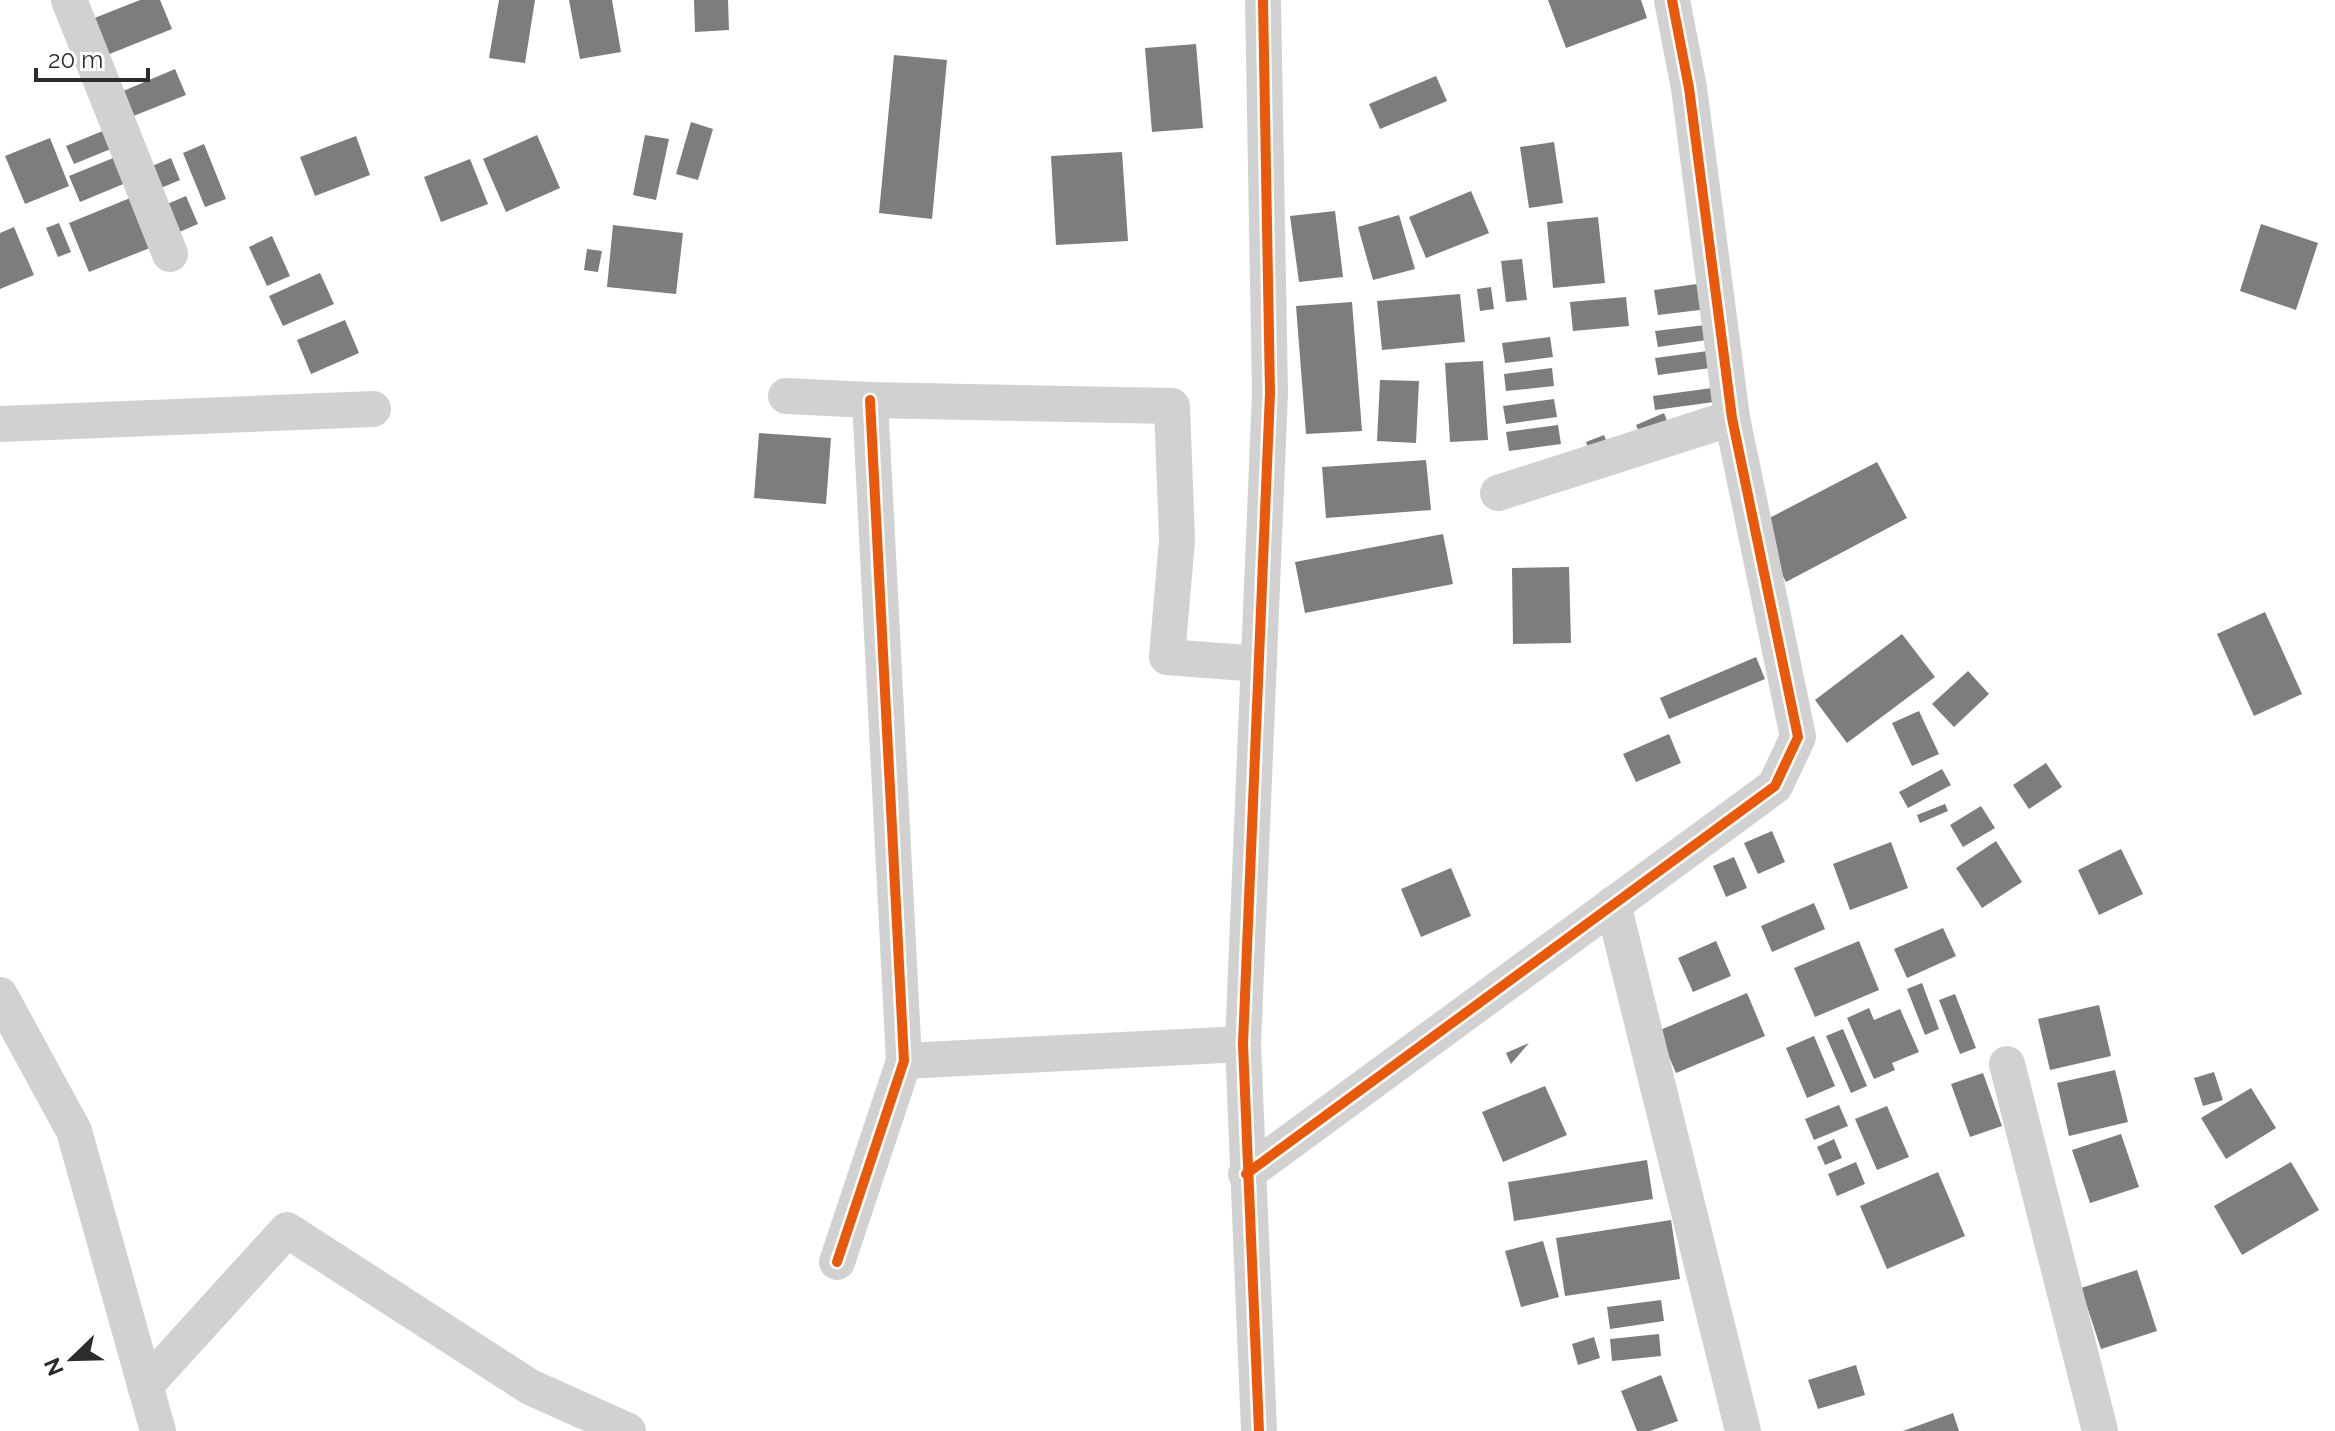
<svg xmlns="http://www.w3.org/2000/svg" width="2335" height="1431" viewBox="0 0 2335 1431" font-family="Raleway,sans-serif">
<style>
.building{fill:#7d7d7d}
.lines{fill:none;stroke-linecap:round;stroke-linejoin:round}
.minor{stroke:#d1d1d1;stroke-width:36}
.cycleway-casing{stroke:#fff;stroke-width:15}
.cycleway{stroke:#e8590c;stroke-width:10}
</style>
<rect width="100%" height="100%" fill="#fff"/>
<g class="building">
<polygon points="140,0 160,0 172,29 107,55 92,19"/>
<polygon points="499,0 535,0 525,63 489,58"/>
<polygon points="569,0 612,0 621,52 580,59"/>
<polygon points="694,0 728,0 729,30 695,32"/>
<polygon points="1548,0 1641,0 1647,18 1566,48"/>
<polygon points="1196,44 1203,128 1152,132 1145,48"/>
<polygon points="894,55 947,60 932,219 879,213"/>
<polygon points="175,69 186,95 131,117 121,92"/>
<polygon points="1436,76 1447,101 1380,129 1369,104"/>
<polygon points="691,122 713,129 698,180 676,174"/>
<polygon points="110,128 118,146 74,164 66,146"/>
<polygon points="537,135 560,188 506,212 483,159"/>
<polygon points="645,135 669,139 656,200 633,195"/>
<polygon points="356,136 370,175 315,196 300,157"/>
<polygon points="50,138 69,186 25,204 5,156"/>
<polygon points="1554,142 1563,203 1529,208 1520,147"/>
<polygon points="204,144 226,199 205,207 183,153"/>
<polygon points="1122,152 1128,241 1056,245 1051,156"/>
<polygon points="123,154 133,180 80,202 69,176"/>
<polygon points="171,158 180,180 154,191 145,169"/>
<polygon points="470,159 488,204 441,222 424,177"/>
<polygon points="1471,191 1489,233 1426,258 1409,217"/>
<polygon points="135,196 155,246 89,272 69,223"/>
<polygon points="186,196 198,224 177,233 165,205"/>
<polygon points="1335,211 1343,277 1299,282 1290,216"/>
<polygon points="1399,215 1415,269 1373,280 1358,227"/>
<polygon points="1598,217 1605,283 1553,288 1547,222"/>
<polygon points="59,223 71,252 58,257 46,228"/>
<polygon points="2261,224 2318,243 2296,310 2240,291"/>
<polygon points="613,225 683,233 676,294 607,287"/>
<polygon points="14,227 34,275 0,289 0,233"/>
<polygon points="272,236 290,276 267,286 249,247"/>
<polygon points="587,249 602,251 598,272 584,270"/>
<polygon points="1522,259 1527,300 1506,302 1501,261"/>
<polygon points="320,273 334,304 283,326 269,296"/>
<polygon points="1704,283 1708,309 1658,315 1654,290"/>
<polygon points="1491,287 1494,309 1480,311 1477,289"/>
<polygon points="1460,294 1465,342 1382,350 1377,301"/>
<polygon points="1626,297 1629,326 1573,331 1570,302"/>
<polygon points="1352,302 1362,431 1306,434 1296,306"/>
<polygon points="345,320 359,353 311,374 297,340"/>
<polygon points="1705,325 1707,340 1658,347 1655,331"/>
<polygon points="1550,337 1553,357 1505,363 1502,343"/>
<polygon points="1708,351 1710,368 1658,375 1655,358"/>
<polygon points="1483,361 1488,440 1450,442 1445,363"/>
<polygon points="1552,368 1554,386 1506,391 1504,374"/>
<polygon points="1380,380 1419,381 1416,443 1377,441"/>
<polygon points="1712,388 1714,402 1655,410 1653,396"/>
<polygon points="1554,399 1557,417 1506,424 1503,406"/>
<polygon points="1664,413 1672,433 1644,445 1636,425"/>
<polygon points="1558,425 1561,444 1509,451 1506,432"/>
<polygon points="759,433 831,438 826,504 754,498"/>
<polygon points="1604,435 1610,450 1592,458 1586,442"/>
<polygon points="1426,460 1431,510 1326,518 1322,467"/>
<polygon points="1877,462 1907,518 1786,582 1756,525"/>
<polygon points="1443,534 1453,584 1305,613 1295,562"/>
<polygon points="1569,567 1571,643 1513,644 1512,568"/>
<polygon points="2265,612 2302,694 2254,716 2217,634"/>
<polygon points="1902,634 1935,677 1847,743 1815,700"/>
<polygon points="1756,657 1765,679 1669,719 1660,698"/>
<polygon points="1968,671 1989,694 1954,727 1932,704"/>
<polygon points="1919,711 1939,754 1912,766 1892,723"/>
<polygon points="1669,734 1681,763 1636,782 1623,754"/>
<polygon points="2046,763 2062,787 2029,809 2013,785"/>
<polygon points="1942,769 1951,785 1908,808 1899,792"/>
<polygon points="1945,804 1948,811 1920,823 1917,815"/>
<polygon points="1981,806 1995,828 1963,847 1950,825"/>
<polygon points="1772,831 1785,862 1758,874 1744,843"/>
<polygon points="1996,841 2022,882 1982,908 1956,868"/>
<polygon points="1891,842 1908,888 1850,910 1833,864"/>
<polygon points="2121,849 2143,894 2099,915 2078,870"/>
<polygon points="1734,857 1747,888 1726,897 1713,866"/>
<polygon points="1451,868 1471,916 1421,937 1401,889"/>
<polygon points="1814,903 1825,929 1772,952 1761,926"/>
<polygon points="1943,928 1956,956 1907,978 1894,949"/>
<polygon points="1716,941 1731,976 1693,992 1678,958"/>
<polygon points="1859,941 1879,990 1815,1017 1794,968"/>
<polygon points="1922,983 1939,1029 1925,1035 1907,989"/>
<polygon points="1747,993 1765,1036 1676,1073 1658,1031"/>
<polygon points="1955,994 1976,1048 1960,1054 1939,1000"/>
<polygon points="2099,1005 2111,1056 2050,1070 2038,1019"/>
<polygon points="1869,1008 1874,1020 1900,1009 1919,1052 1892,1063 1895,1070 1874,1079 1847,1018"/>
<polygon points="1843,1029 1867,1086 1851,1093 1826,1036"/>
<polygon points="1814,1036 1835,1086 1807,1098 1786,1048"/>
<polygon points="1529,1043 1511,1064 1506,1053"/>
<polygon points="2115,1070 2128,1122 2069,1136 2057,1083"/>
<polygon points="2214,1072 2223,1100 2203,1106 2194,1078"/>
<polygon points="1983,1073 2002,1126 1970,1137 1951,1084"/>
<polygon points="1545,1086 1567,1135 1503,1162 1482,1112"/>
<polygon points="2251,1088 2276,1128 2226,1159 2201,1118"/>
<polygon points="1839,1105 1848,1126 1814,1140 1805,1119"/>
<polygon points="1887,1106 1909,1157 1877,1170 1855,1119"/>
<polygon points="2121,1134 2139,1187 2090,1203 2072,1150"/>
<polygon points="1834,1139 1842,1158 1825,1165 1817,1147"/>
<polygon points="1647,1160 1653,1199 1514,1221 1508,1182"/>
<polygon points="1856,1162 1865,1184 1837,1196 1828,1174"/>
<polygon points="2291,1162 2319,1210 2242,1255 2214,1206"/>
<polygon points="1938,1172 1965,1236 1887,1269 1860,1206"/>
<polygon points="1671,1220 1680,1279 1565,1296 1556,1238"/>
<polygon points="1543,1241 1559,1297 1521,1307 1505,1251"/>
<polygon points="2137,1270 2157,1331 2101,1349 2081,1288"/>
<polygon points="1661,1300 1664,1321 1610,1329 1607,1307"/>
<polygon points="1659,1334 1661,1356 1612,1361 1610,1339"/>
<polygon points="1594,1337 1600,1358 1578,1365 1572,1344"/>
<polygon points="1856,1365 1865,1395 1818,1409 1808,1380"/>
<polygon points="1661,1375 1678,1421 1650,1431 1637,1431 1621,1391"/>
<polygon points="1953,1413 1959,1431 1903,1431"/>
</g>
<g class="lines">
<g class="minor">
<polyline points="69,0 170,254"/>
<polyline points="786,396 870,400 1172,406 1177,540 1167,657 1259,664"/>
<polyline points="0,424 373,409"/>
<polyline points="1498,493 1732,418"/>
<polyline points="1613,904 1743,1431"/>
<polyline points="0,995 74,1131 158,1431"/>
<polyline points="904,1061 1243,1044"/>
<polyline points="2007,1064 2100,1431"/>
<polyline points="1246,1174 1775,786 1798,737 1732,418 1689,88 1672,0"/>
<polyline points="837,1262 904,1061 870,400"/>
<polyline points="145,1386 287,1230 530,1387 628,1431"/>
<polyline points="1259,1431 1243,1044 1270,393 1263,0"/>
</g>
<defs>
<g id="cycleway">
<polyline points="1246,1174 1775,786 1798,737 1732,418 1689,88 1672,0"/>
<polyline points="837,1262 904,1061 870,400"/>
<polyline points="1259,1431 1243,1044 1270,393 1263,0"/>
</g>
</defs>
<use href="#cycleway" class="cycleway-casing"/>
<use href="#cycleway" class="cycleway"/>
</g>
<g transform="translate(72 1359) rotate(247)" stroke="#ffffff" stroke-width="6" paint-order="stroke">
<path d="M0-6L14 30L0 20L-14 30Z" fill="#2c2c2c"/>
<text y="-12" font-size="22" font-weight="bold" text-anchor="middle" fill="#2c2c2c">N</text>
</g>
<path d="M36 68v12h112v-12" fill="none" stroke="#2c2c2c" stroke-width="4"/>
<text x="48" y="68" font-size="24" fill="#2c2c2c" stroke="#ffffff" stroke-width="6" paint-order="stroke">20 m</text>
</svg>
